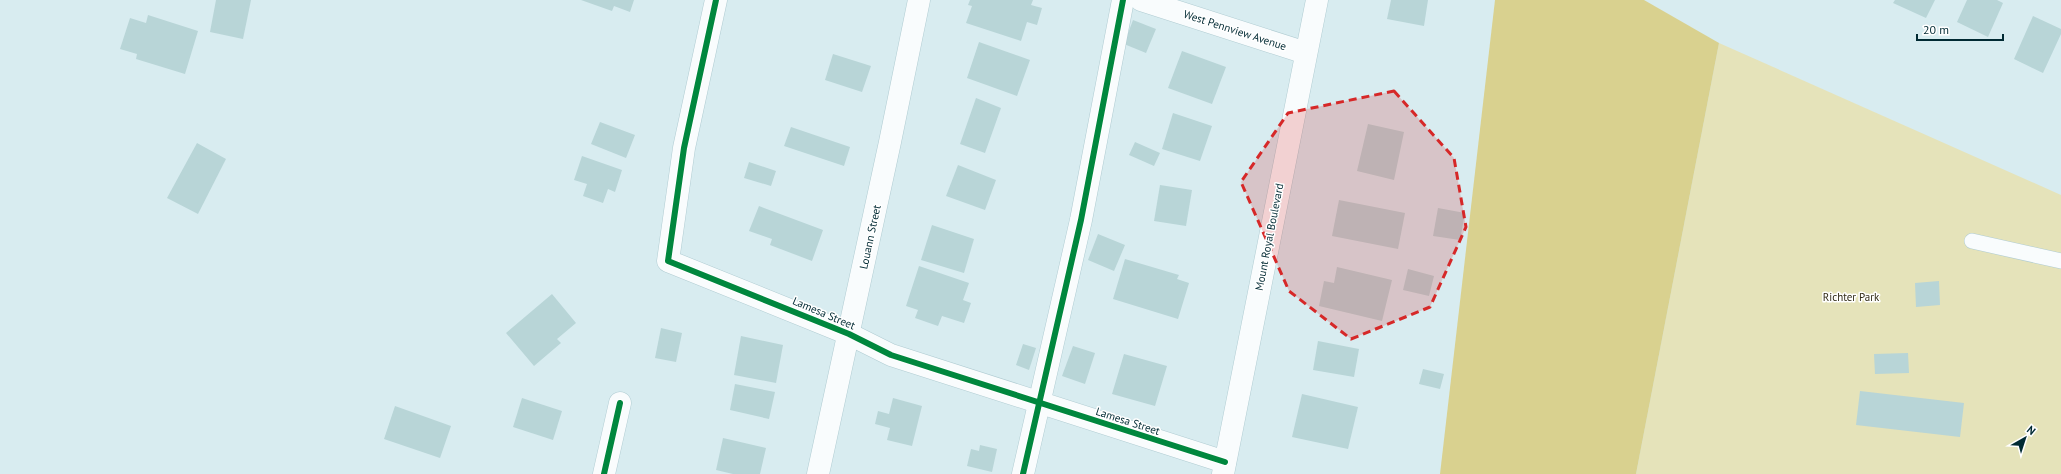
<svg xmlns="http://www.w3.org/2000/svg" width="2061" height="474" viewBox="0 0 2061 474" font-family="'PT Sans',sans-serif">
<style>
.green{fill:#e5e3ba}
.forest{fill:#d9d18f}
.building{fill:#b8d5d7}
.lines{fill:none;stroke-linecap:round;stroke-linejoin:round}
.service-casing{stroke:#b0ccd2;stroke-width:16}
.minor-casing{stroke:#b0ccd2;stroke-width:23}
.secondary-casing{stroke:#b0ccd2;stroke-width:23}
.service{stroke:#f9fcfd;stroke-width:15}
.minor{stroke:#f9fcfd;stroke-width:22}
.secondary{stroke:#f9fcfd;stroke-width:22}
.cycleway-casing{stroke:#fff;stroke-width:8}
.cycleway{stroke:#00873e;stroke-width:6}
.marked{fill:#d62828;fill-opacity:0.2;stroke:#d62828;stroke-width:3;stroke-dasharray:8 5;stroke-linejoin:round}
.labels{text-anchor:middle;stroke-width:3;stroke-linejoin:round;paint-order:stroke}
.street-label{font-size:11px;fill:#002a33;stroke:#fff}
.park-label{font-size:11px;fill:#312b17;stroke:#fff}
</style>
<rect width="100%" height="100%" fill="#d8ecf0"/>
<polygon class="green" points="1719,43 2061,195 2061,474 1636,474"/>
<polygon class="forest" points="1495,0 1644,0 1719,43 1636,474 1440,474"/>
<g class="building">
<polygon points="216,0 251,0 243,39 210,32"/>
<polygon points="581,0 634,0 630,12 614,6 612,11"/>
<polygon points="970,0 1033,0 1031,5 1042,8 1037,25 1027,22 1021,41 966,23 972,6 968,5"/>
<polygon points="1391,0 1428,0 1424,26 1387,19"/>
<polygon points="1895,0 1935,0 1926,18 1893,3"/>
<polygon points="1967,0 1997,0 2003,3 1988,37 1957,22"/>
<polygon points="148,15 198,31 185,74 136,59 137,54 120,49 130,18 146,23"/>
<polygon points="2033,16 2061,29 2061,34 2043,73 2014,59"/>
<polygon points="1133,20 1156,29 1146,53 1124,44"/>
<polygon points="979,42 1030,60 1017,96 967,78"/>
<polygon points="1182,51 1226,67 1212,104 1168,88"/>
<polygon points="833,54 871,66 862,92 825,80"/>
<polygon points="976,98 1001,108 985,153 960,144"/>
<polygon points="1173,113 1212,126 1200,161 1162,149"/>
<polygon points="600,122 635,135 626,158 591,144"/>
<polygon points="1368,124 1404,132 1394,180 1357,171"/>
<polygon points="791,127 850,147 844,166 784,146"/>
<polygon points="1135,142 1160,153 1154,166 1129,155"/>
<polygon points="197,143 226,159 198,214 167,198"/>
<polygon points="582,156 622,170 615,192 608,189 603,203 583,196 587,184 574,180"/>
<polygon points="749,162 776,171 771,186 744,178"/>
<polygon points="958,165 996,180 985,210 946,196"/>
<polygon points="1160,185 1192,190 1186,226 1154,221"/>
<polygon points="1339,200 1405,213 1398,249 1332,236"/>
<polygon points="759,206 823,230 812,261 770,245 772,239 749,231"/>
<polygon points="1438,208 1465,213 1460,240 1433,236"/>
<polygon points="932,225 974,239 964,273 921,260"/>
<polygon points="1098,234 1125,245 1114,271 1088,260"/>
<polygon points="1125,259 1179,275 1177,279 1189,283 1178,319 1113,299"/>
<polygon points="919,266 969,283 963,300 971,303 964,323 942,316 938,326 915,318 918,310 906,306"/>
<polygon points="1337,267 1392,280 1382,321 1319,306 1324,281 1334,283"/>
<polygon points="1408,269 1434,276 1429,296 1403,290"/>
<polygon points="1939,281 1940,305 1916,307 1915,283"/>
<polygon points="552,294 576,323 557,339 561,343 534,366 506,333"/>
<polygon points="661,328 682,333 676,362 655,358"/>
<polygon points="741,336 783,345 776,383 734,375"/>
<polygon points="1318,341 1359,349 1354,377 1313,370"/>
<polygon points="1023,344 1036,348 1029,370 1016,365"/>
<polygon points="1073,346 1095,353 1085,384 1062,376"/>
<polygon points="1908,353 1909,373 1875,374 1874,354"/>
<polygon points="1124,354 1167,366 1155,406 1112,394"/>
<polygon points="1423,369 1444,374 1440,389 1419,384"/>
<polygon points="735,384 775,392 769,419 730,410"/>
<polygon points="1860,391 1964,403 1960,437 1856,425"/>
<polygon points="1302,394 1358,407 1348,449 1292,437"/>
<polygon points="522,398 562,411 553,440 513,427"/>
<polygon points="893,398 922,406 912,446 887,440 890,428 875,424 878,411 889,414"/>
<polygon points="395,406 451,426 440,458 384,439"/>
<polygon points="723,438 766,448 760,474 733,474 716,470"/>
<polygon points="980,445 997,449 992,472 967,466 971,449 979,451"/>
</g>
<g class="lines">
<defs>
<polyline id="service" points="1972,241 2061,261"/>
<g id="minor">
<polyline points="716,0 684,148 668,261 849,334 891,355 1225,462"/>
<polyline points="1141,0 1306,53"/>
<polyline points="604,474 620,403"/>
<polyline points="818,474 890,142 919,0"/>
<polyline points="1023,474 1081,220 1123,0"/>
</g>
<polyline id="secondary" points="1223,474 1317,0"/>
</defs>
<use href="#service" class="service-casing"/>
<use href="#minor" class="minor-casing"/>
<use href="#secondary" class="secondary-casing"/>
<use href="#service" class="service"/>
<use href="#minor" class="minor"/>
<use href="#secondary" class="secondary"/>
<defs>
<g id="cycleway">
<polyline points="716,0 684,148 668,261 849,334 891,355 1225,462"/>
<polyline points="604,474 620,403"/>
<polyline points="1023,474 1081,220 1123,0"/>
</g>
</defs>
<use href="#cycleway" class="cycleway-casing"/>
<use href="#cycleway" class="cycleway"/>
</g>
<path class="marked" d="M1394 91 1454 158 1466 227 1430 307 1351 339 1289 291 1241 182 1288 113Z"/>
<g class="labels">
<g class="street-label">
<text transform="translate(1235 30) rotate(18)" y="4">West Pennview Avenue</text>
<text transform="translate(870 237) rotate(-78)" y="4">Louann Street</text>
<text transform="translate(1269 237) rotate(-79)" y="4">Mount Royal Boulevard</text>
<text transform="translate(824 313) rotate(23)" y="4">Lamesa Street</text>
<text transform="translate(1128 421) rotate(18)" y="4">Lamesa Street</text>
</g>
<g class="park-label">
<text x="1851" y="301">Richter Park</text>
</g>
</g>
<g transform="translate(2025 438) rotate(39)" stroke="#ffffff" stroke-width="3" paint-order="stroke">
<path d="M0-3L7 15L0 10L-7 15Z" fill="#002a33"/>
<text y="-6" font-size="11" font-weight="bold" text-anchor="middle" fill="#002a33">N</text>
</g>
<path d="M1917 34v6h86v-6" fill="none" stroke="#002a33" stroke-width="2"/>
<text x="1923" y="34" font-size="12" fill="#002a33" stroke="#ffffff" stroke-width="3" paint-order="stroke">20 m</text>
</svg>
